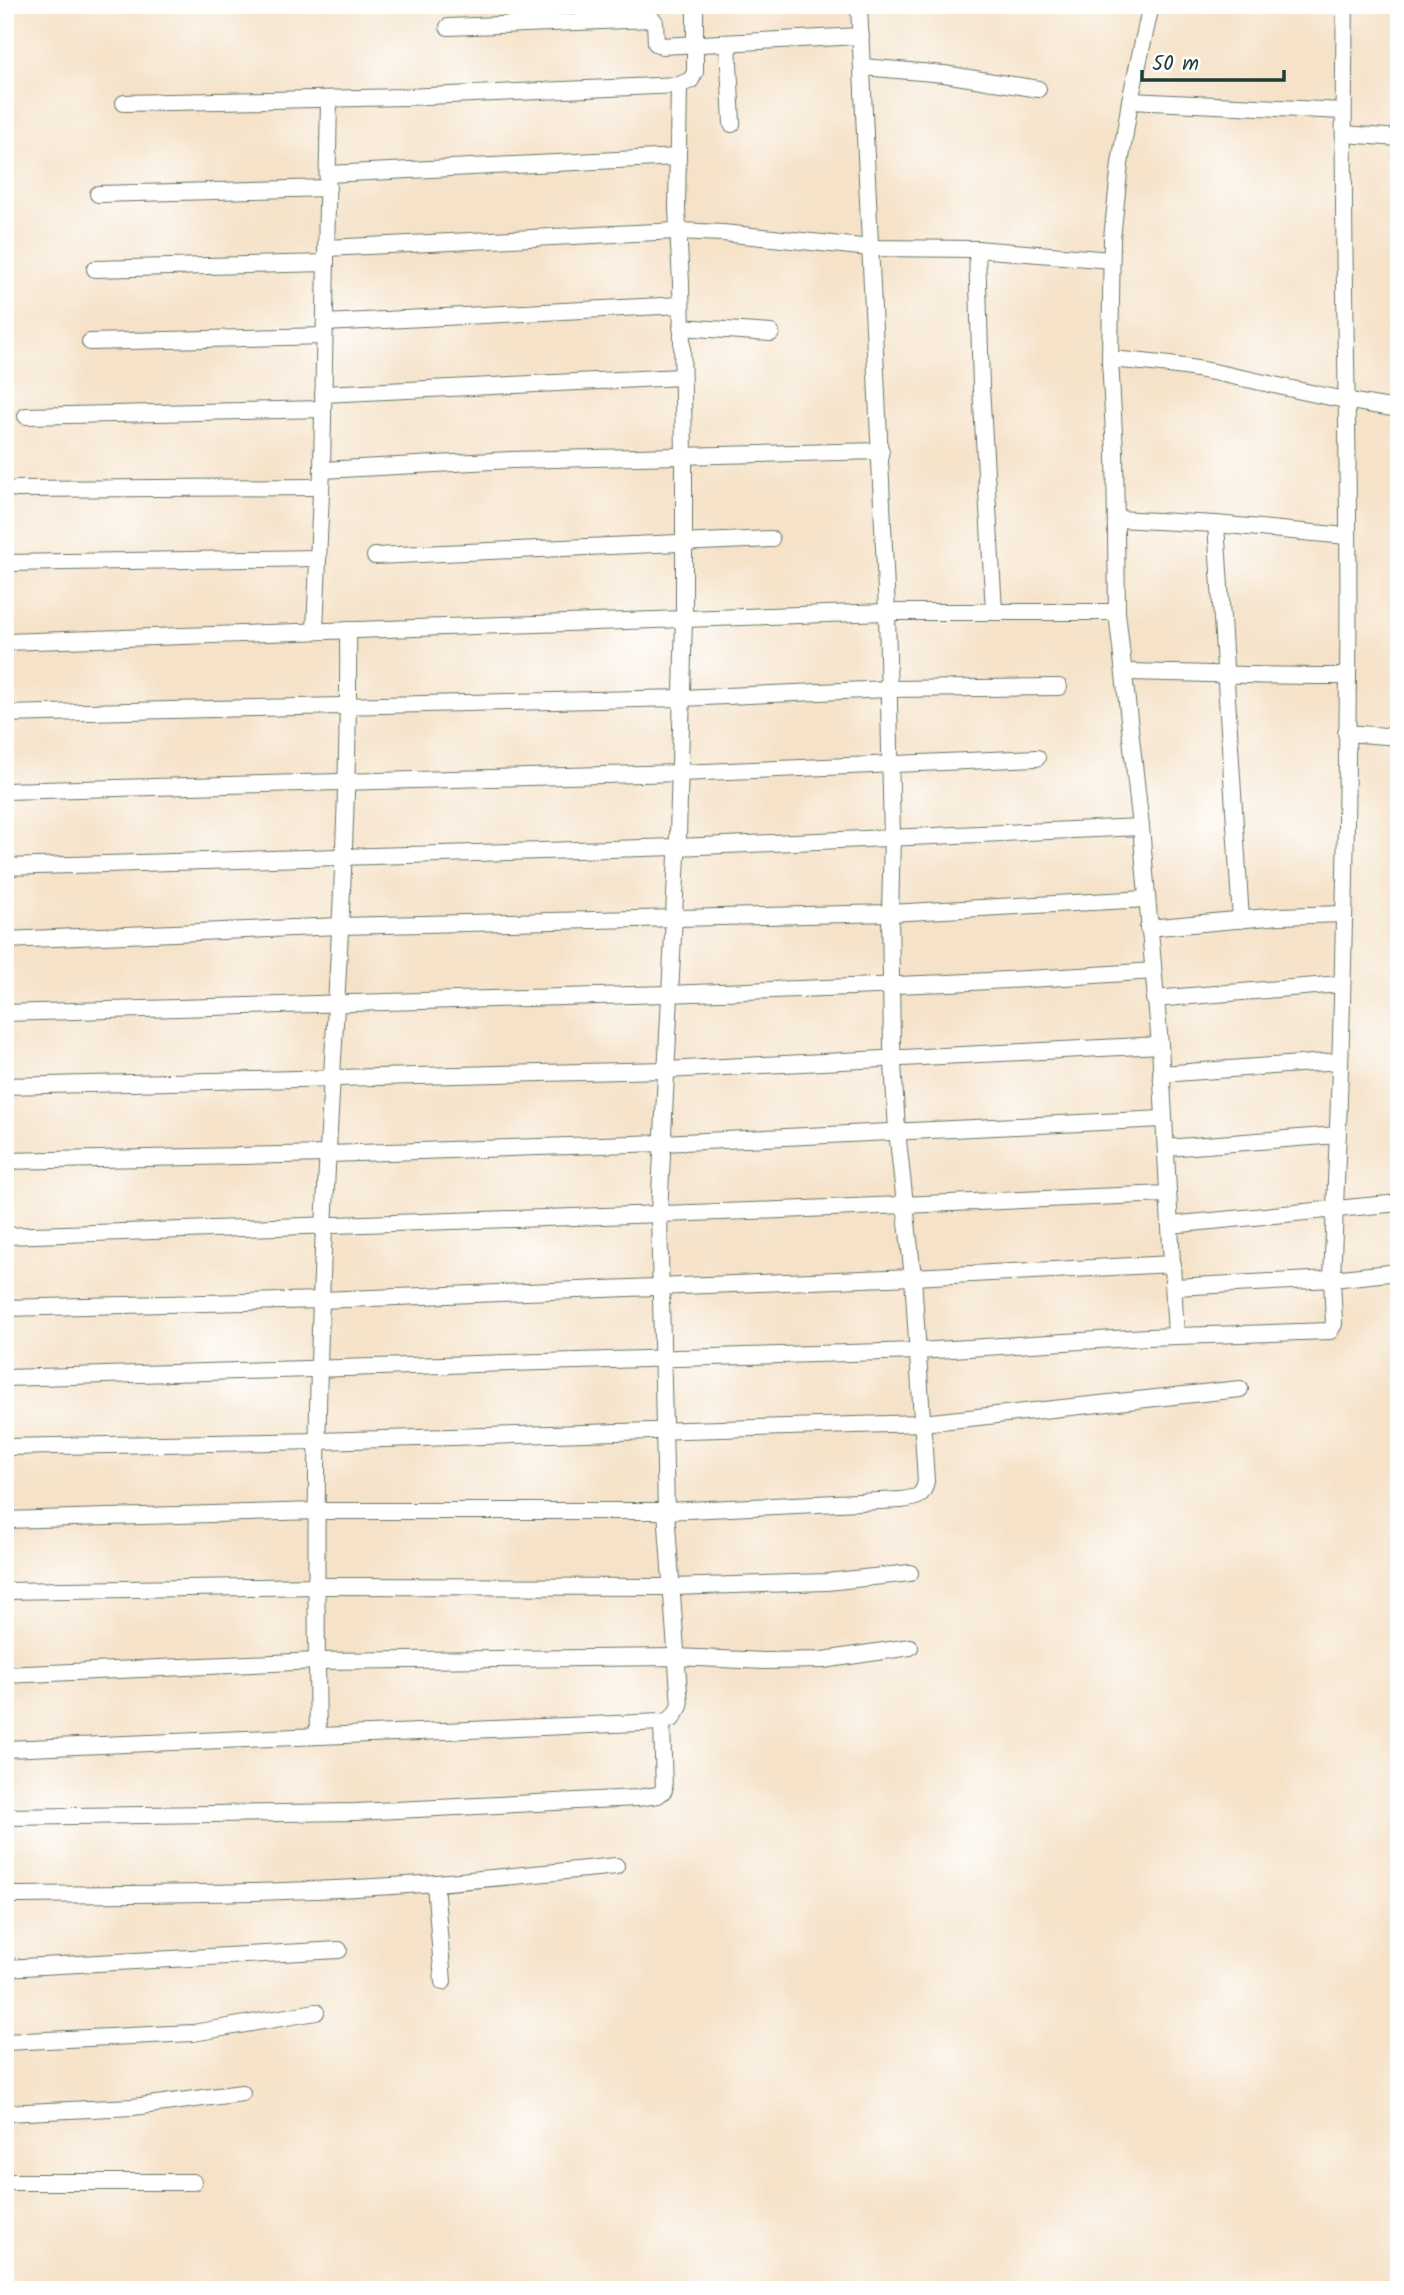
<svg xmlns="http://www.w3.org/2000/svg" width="1404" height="2295" viewBox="0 0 1404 2295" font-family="Kalam,sans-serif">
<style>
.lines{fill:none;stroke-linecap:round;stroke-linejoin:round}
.street-casing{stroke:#6a7768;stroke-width:18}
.street{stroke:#fff;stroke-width:16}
</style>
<rect width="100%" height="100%" fill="#fff"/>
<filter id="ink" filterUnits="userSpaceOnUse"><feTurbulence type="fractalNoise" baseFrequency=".0143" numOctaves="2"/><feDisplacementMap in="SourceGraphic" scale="14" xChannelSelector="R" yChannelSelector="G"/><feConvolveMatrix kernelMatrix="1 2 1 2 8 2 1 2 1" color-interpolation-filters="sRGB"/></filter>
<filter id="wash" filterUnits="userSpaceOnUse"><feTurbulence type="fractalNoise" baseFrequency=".00686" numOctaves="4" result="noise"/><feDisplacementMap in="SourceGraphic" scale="28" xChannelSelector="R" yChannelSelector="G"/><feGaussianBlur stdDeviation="1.57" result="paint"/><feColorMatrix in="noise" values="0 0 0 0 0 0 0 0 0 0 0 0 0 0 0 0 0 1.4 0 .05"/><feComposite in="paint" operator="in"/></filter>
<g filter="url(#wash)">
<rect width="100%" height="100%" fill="#f5e2c8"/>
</g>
<g filter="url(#ink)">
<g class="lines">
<defs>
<g id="street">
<polyline points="1151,5 1130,101 1120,164 1112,238 1110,359 1115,452 1117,612 1141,827 1160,1045 1176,1336"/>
<polyline points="448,27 652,19 655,22 656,43 661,46 861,36"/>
<polyline points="728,43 732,124"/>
<polyline points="863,67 944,74 1038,89"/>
<polyline points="1130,101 1343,111"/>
<polyline points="124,103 405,97 679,85 691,80 695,72 695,5"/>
<polyline points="1344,134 1399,138"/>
<polyline points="328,174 678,157"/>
<polyline points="98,194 328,188"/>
<polyline points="326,248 677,231 723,233 871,248 977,249 1111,260"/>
<polyline points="977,249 981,387 994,611"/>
<polyline points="95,269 326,263"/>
<polyline points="325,323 681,305"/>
<polyline points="681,327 771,333"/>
<polyline points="90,342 324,336"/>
<path d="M1110 359C1148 362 1186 366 1223 374 1282 386 1338 401 1399 409"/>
<polyline points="323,394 682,377"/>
<polyline points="26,416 323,409"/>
<polyline points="322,470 511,460 881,451"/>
<polyline points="16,489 321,487"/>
<polyline points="1117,519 1216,524 1347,536"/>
<polyline points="1216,524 1241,920"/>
<polyline points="375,556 771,539"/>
<polyline points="7,563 318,558"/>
<polyline points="315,630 322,470 329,99"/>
<polyline points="5,642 887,612 1117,612"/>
<path d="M1124 672C1199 673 1273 677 1348 676"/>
<polyline points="5,714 681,698 889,689 1059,687"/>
<polyline points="1346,733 1399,737"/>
<polyline points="5,791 680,773 1037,758"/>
<polyline points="5,867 677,847 1141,827"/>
<polyline points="1148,928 1279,916 1344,914"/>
<polyline points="5,940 340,926 890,913 1147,899"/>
<polyline points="1154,999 1341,984"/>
<path d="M5 1013C244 1008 482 1001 720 992 864 986 1009 982 1152 971"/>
<polyline points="1161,1074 1340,1061"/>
<polyline points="5,1086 665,1070 1160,1045"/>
<polyline points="1166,1148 1338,1135"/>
<polyline points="5,1161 328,1154 662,1143 1163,1119"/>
<polyline points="1170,1225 1399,1203"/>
<polyline points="5,1236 781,1210 1168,1194"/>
<polyline points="1174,1287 1332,1279 1399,1272"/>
<polyline points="5,1308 321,1300 913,1277 1173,1264"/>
<path d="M5 1378 918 1351 1147 1337 1330 1331 1334 1324 1332 1279C1341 1078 1346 878 1348 677 1351 453 1340 229 1345 5"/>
<polyline points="5,1447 318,1441 922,1423 1240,1389"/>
<path d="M5 1520 318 1511H666L901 1500C917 1498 923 1497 926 1481L913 1277 897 1131 892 1045 890 913 892 838 887 612 859 5"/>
<polyline points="5,1591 317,1586 672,1587 827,1582 910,1573"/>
<polyline points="5,1675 317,1661 676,1657 765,1661 823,1660 910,1647"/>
<path d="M318 1734C315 1566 316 1397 324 1229 333 1030 350 830 348 630"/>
<polyline points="5,1749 662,1722 672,1719 680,1706 666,1511 659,1214 678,836 684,619 684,454 681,283 677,208 679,85"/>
<polyline points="5,1817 356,1812 637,1798 658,1795 664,1790 662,1722"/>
<polyline points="435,1883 443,1982"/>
<path d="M5 1895C149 1894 293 1894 436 1883 496 1878 556 1872 616 1866"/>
<polyline points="5,1968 339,1950"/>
<polyline points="5,2042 193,2033 316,2012"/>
<polyline points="5,2113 133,2107 242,2093"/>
<polyline points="5,2182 193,2182"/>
</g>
</defs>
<use href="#street" class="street-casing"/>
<use href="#street" class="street"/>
</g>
</g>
<rect width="1404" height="2295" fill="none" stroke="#fff" stroke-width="28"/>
<path d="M1142 70v10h142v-10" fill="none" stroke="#1f3d34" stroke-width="3.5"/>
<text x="1152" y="70" font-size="21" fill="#1f3d34" stroke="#ffffff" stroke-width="5" paint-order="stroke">50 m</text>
</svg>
